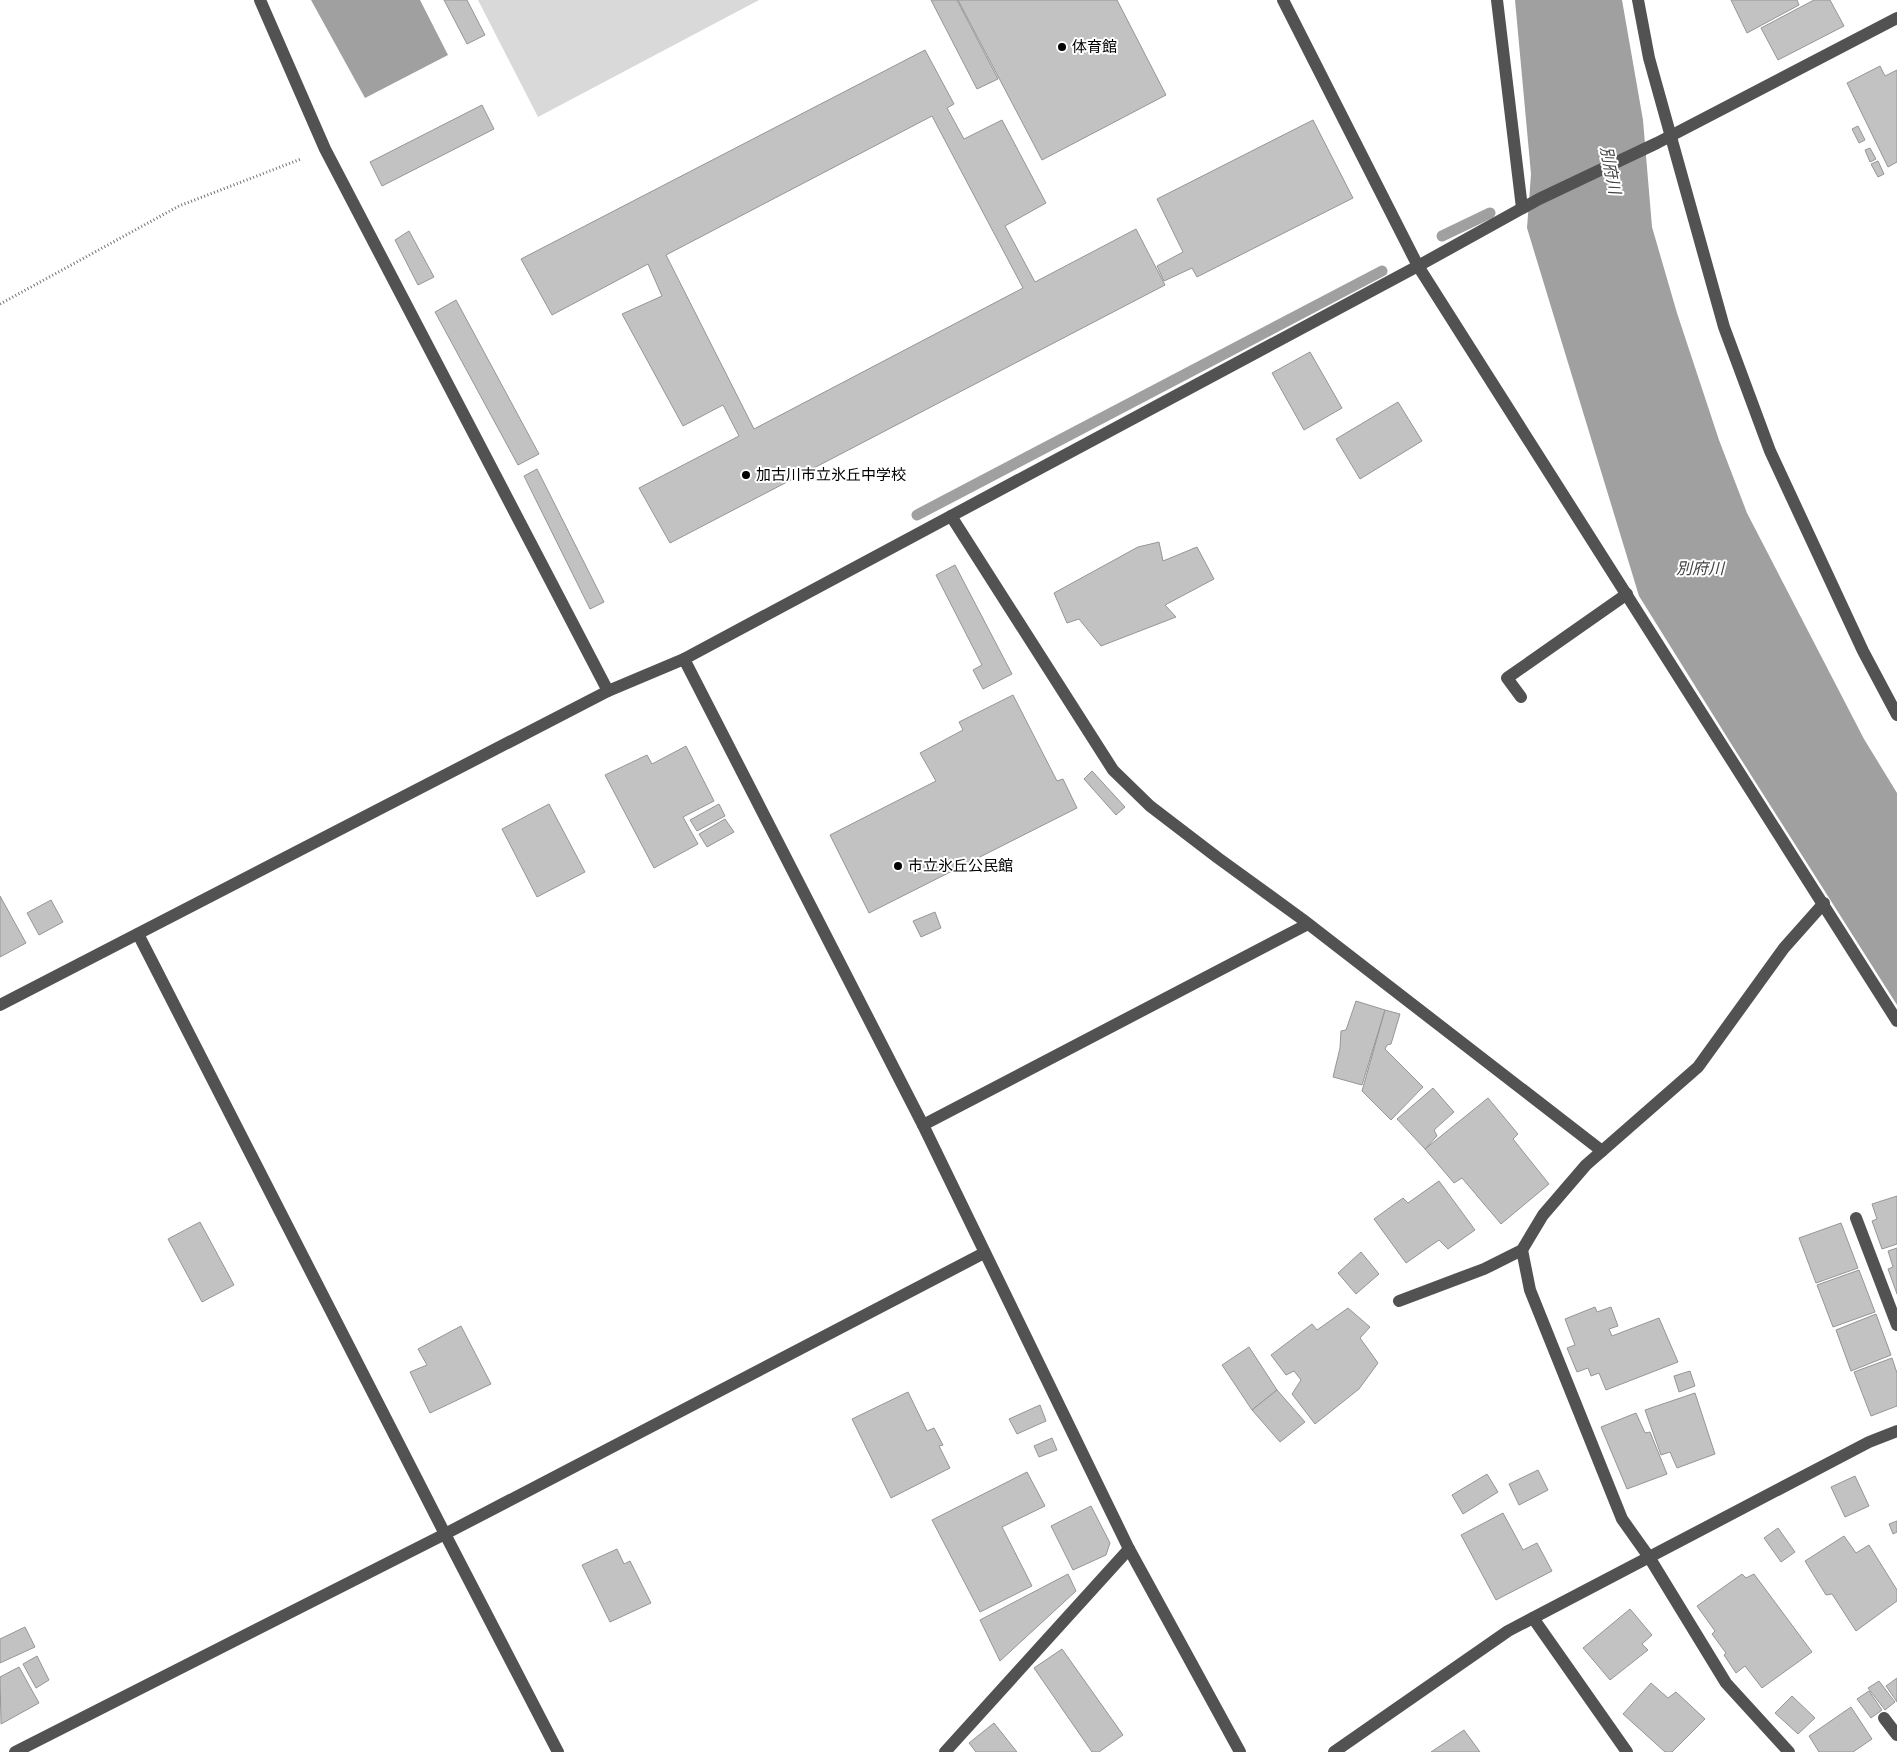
<svg xmlns="http://www.w3.org/2000/svg" width="1897" height="1752" viewBox="0 0 1897 1752" font-family="'DM Sans','Noto Sans JP',sans-serif">
<style>
.green{fill:#d9d9d9}
.water{fill:#a0a0a0}
.lines{fill:none;stroke-linecap:round;stroke-linejoin:round}
.stream{stroke:#a0a0a0;stroke-width:11}
.building{fill:#c2c2c2;stroke:#969696;fill-rule:evenodd}
.path{stroke:#747474;stroke-width:3;stroke-dasharray:1 2.5;stroke-linecap:butt}
.minor{stroke:#525252;stroke-width:12}
.poi-dot{fill:#000;stroke:#fff;stroke-width:2}
.labels{text-anchor:middle;stroke-width:4;stroke-linejoin:round;paint-order:stroke}
.poi-label{font-size:15px;fill:#000;stroke:#fff;text-anchor:start}
.water-label{font-size:16px;font-style:italic;fill:#414141;stroke:#fff}
</style>
<rect width="100%" height="100%" fill="#fff"/>
<polygon class="green" points="478,0 759,0 538,117"/>
<g class="water">
<polygon points="311,0 420,0 448,55 365,98"/>
<polygon points="1515,0 1622,0 1643,120 1652,227 1677,313 1719,440 1747,513 1864,739 1897,793 1897,1005 1730,742 1639,596 1527,228 1531,174"/>
</g>
<g class="lines">
<g class="stream">
<polyline points="1442,236 1490,213"/>
<polyline points="917,515 1382,271"/>
</g>
</g>
<g class="building">
<polygon points="444,0 467,0 485,35 467,44"/>
<polygon points="931,0 957,0 998,79 977,89"/>
<polygon points="958,0 1117,0 1166,95 1042,160"/>
<polygon points="1731,0 1797,0 1799,5 1747,33"/>
<polygon points="1814,0 1830,0 1844,26 1778,60 1761,28"/>
<path d="M925 50 954 104 947 108 964 139 1002 120 1046 203 1005 226 1035 282 1136 229 1165 285 670 543 639 488 739 436 723 405 683 426 622 314 662 296 648 264 552 315 521 259ZM932 116 1023 288 754 429 666 255Z"/>
<polygon points="1880,66 1885,76 1897,70 1897,162 1888,167 1847,83"/>
<polygon points="482,105 494,129 382,186 370,162"/>
<polygon points="1313,120 1353,198 1197,277 1192,268 1164,281 1157,266 1183,252 1157,199"/>
<polygon points="1858,126 1865,140 1859,143 1852,129"/>
<polygon points="1870,148 1876,159 1870,162 1865,150"/>
<polygon points="1878,161 1884,174 1878,177 1871,164"/>
<polygon points="409,231 434,277 418,285 395,240"/>
<polygon points="456,300 539,454 518,465 435,312"/>
<polygon points="1310,352 1342,408 1304,430 1272,373"/>
<polygon points="1398,402 1422,441 1360,479 1336,439"/>
<polygon points="537,469 604,602 590,609 524,476"/>
<polygon points="1159,542 1163,561 1197,547 1214,579 1165,605 1176,617 1101,646 1079,619 1067,623 1054,593 1138,547"/>
<polygon points="955,565 1012,674 983,689 973,670 982,665 936,575"/>
<polygon points="1013,695 1057,781 1063,779 1077,808 869,913 830,835 936,781 920,753 963,730 959,722"/>
<polygon points="686,746 714,801 683,817 698,844 654,868 605,775 647,755 652,764"/>
<polygon points="1092,771 1125,807 1116,815 1084,779"/>
<polygon points="549,804 585,872 537,897 502,829"/>
<polygon points="719,804 725,816 697,831 690,820"/>
<polygon points="725,819 734,832 707,847 699,834"/>
<polygon points="0,896 26,943 0,957"/>
<polygon points="51,900 63,922 39,935 27,913"/>
<polygon points="935,912 941,928 921,937 913,921"/>
<polygon points="1356,1001 1385,1010 1362,1085 1333,1077 1340,1048 1341,1031 1346,1030"/>
<polygon points="1385,1010 1400,1014 1391,1044 1387,1045 1385,1049 1423,1087 1391,1120 1362,1091"/>
<polygon points="1433,1088 1454,1112 1434,1130 1437,1136 1425,1149 1397,1119"/>
<polygon points="1488,1098 1518,1134 1513,1139 1549,1184 1501,1224 1462,1178 1454,1183 1425,1149"/>
<polygon points="1439,1181 1475,1230 1448,1249 1439,1240 1406,1263 1374,1219 1403,1198 1408,1203"/>
<polygon points="1897,1196 1897,1244 1882,1249 1872,1221 1877,1219 1872,1204"/>
<polygon points="200,1222 234,1285 202,1302 168,1239"/>
<polygon points="1841,1223 1858,1268 1816,1283 1799,1238"/>
<polygon points="1897,1248 1897,1294 1888,1269 1893,1267 1888,1251"/>
<polygon points="1361,1252 1379,1274 1356,1294 1338,1273"/>
<polygon points="1859,1270 1875,1312 1833,1327 1817,1285"/>
<polygon points="1595,1307 1597,1312 1611,1307 1618,1326 1609,1329 1612,1336 1659,1318 1678,1362 1606,1390 1599,1373 1591,1376 1588,1368 1577,1372 1567,1348 1575,1345 1565,1319"/>
<polygon points="1348,1308 1370,1327 1360,1338 1378,1363 1359,1389 1315,1424 1292,1394 1301,1380 1294,1371 1286,1375 1271,1355 1312,1324 1317,1330"/>
<polygon points="1876,1314 1891,1355 1851,1371 1836,1330"/>
<polygon points="461,1326 491,1384 430,1413 410,1372 427,1365 418,1349"/>
<polygon points="1249,1347 1277,1390 1252,1410 1222,1365"/>
<polygon points="1892,1358 1897,1373 1897,1406 1871,1416 1854,1372"/>
<polygon points="1690,1371 1695,1386 1679,1392 1674,1376"/>
<polygon points="1277,1390 1305,1422 1280,1442 1252,1410"/>
<polygon points="908,1392 927,1431 934,1428 943,1445 939,1446 950,1468 891,1498 852,1419"/>
<polygon points="1695,1393 1715,1454 1677,1468 1670,1452 1661,1455 1645,1410"/>
<polygon points="1040,1405 1046,1421 1017,1434 1009,1419"/>
<polygon points="1636,1413 1645,1433 1650,1432 1667,1474 1627,1489 1601,1427"/>
<polygon points="1052,1438 1057,1450 1039,1457 1034,1446"/>
<polygon points="1538,1470 1548,1490 1519,1505 1509,1484"/>
<polygon points="1027,1472 1045,1506 1002,1527 1032,1586 980,1612 932,1520"/>
<polygon points="1487,1474 1498,1492 1463,1514 1452,1495"/>
<polygon points="1855,1476 1869,1506 1845,1517 1831,1487"/>
<polygon points="1091,1506 1110,1543 1106,1555 1073,1570 1051,1526"/>
<polygon points="1503,1513 1523,1550 1537,1543 1552,1571 1496,1600 1461,1535"/>
<polygon points="1897,1521 1897,1532 1893,1534 1889,1524"/>
<polygon points="1778,1528 1795,1552 1781,1562 1764,1538"/>
<polygon points="1844,1536 1856,1553 1869,1545 1897,1590 1897,1601 1856,1631 1832,1594 1826,1595 1805,1561"/>
<polygon points="617,1549 624,1564 630,1561 651,1603 610,1622 582,1565"/>
<polygon points="1068,1574 1076,1591 1000,1661 980,1620"/>
<polygon points="1742,1574 1746,1578 1754,1574 1812,1652 1762,1688 1745,1666 1736,1673 1724,1655 1726,1653 1712,1634 1715,1631 1697,1606"/>
<polygon points="1630,1609 1652,1635 1642,1644 1648,1650 1610,1680 1583,1648"/>
<polygon points="25,1627 35,1647 0,1663 0,1639"/>
<polygon points="1062,1649 1123,1735 1099,1752 1092,1752 1034,1668"/>
<polygon points="37,1656 49,1680 36,1688 23,1664"/>
<polygon points="19,1667 39,1703 1,1724 0,1677"/>
<polygon points="1897,1678 1897,1702 1886,1686"/>
<polygon points="1879,1681 1895,1702 1885,1710 1868,1688"/>
<polygon points="1651,1683 1668,1698 1676,1692 1705,1719 1672,1752 1665,1752 1623,1714"/>
<polygon points="1869,1691 1882,1710 1871,1718 1857,1699"/>
<polygon points="1792,1696 1815,1718 1798,1734 1775,1713"/>
<polygon points="1851,1707 1872,1739 1853,1752 1819,1752 1809,1736"/>
<polygon points="994,1723 1017,1752 976,1752 969,1743"/>
<polygon points="1464,1730 1480,1752 1431,1752"/>
</g>
<g class="lines">
<polyline class="path" points="0,304 179,206 301,159"/>
<g class="minor">
<polyline points="260,0 325,149 608,691"/>
<polyline points="1283,0 1418,266 1897,1021"/>
<polyline points="1497,0 1522,208"/>
<polyline points="1638,0 1649,58 1724,327 1770,451 1863,651 1897,715"/>
<polyline points="951,516 1113,770 1150,806 1218,858 1302,919 1602,1151"/>
<polyline points="684,659 923,1125 1129,1549 1240,1752"/>
<polyline points="1521,697 1507,678 1627,594"/>
<polyline points="138,934 445,1534 558,1752"/>
<polyline points="0,1005 608,691 684,659 1418,266 1539,199 1657,143 1897,18"/>
<polyline points="923,1125 1308,924"/>
<polyline points="1856,1218 1897,1325"/>
<polyline points="1522,1250 1530,1290 1622,1519 1649,1557 1726,1683 1789,1752"/>
<polyline points="1399,1301 1484,1269 1522,1250 1543,1215 1586,1165 1698,1067 1784,948 1824,903"/>
<polyline points="1533,1618 1627,1752"/>
<polyline points="1884,1718 1897,1735"/>
<polyline points="15,1752 445,1534 984,1253"/>
<polyline points="945,1752 1129,1549"/>
<polyline points="1334,1752 1508,1631 1869,1442 1897,1431"/>
</g>
</g>
<g class="poi-dot">
<circle cx="1062" cy="47" r="5"/>
<circle cx="746" cy="475" r="5"/>
<circle cx="898" cy="866" r="5"/>
</g>
<g class="labels">
<g class="poi-label">
<text x="1072" y="52">体育館</text>
<text x="756" y="480">加古川市立氷丘中学校</text>
<text x="908" y="871">市立氷丘公民館</text>
</g>
<g class="water-label">
<text transform="translate(1611 170) rotate(79)" y="6">別府川</text>
<text x="1700" y="574">別府川</text>
</g>
</g>
</svg>
